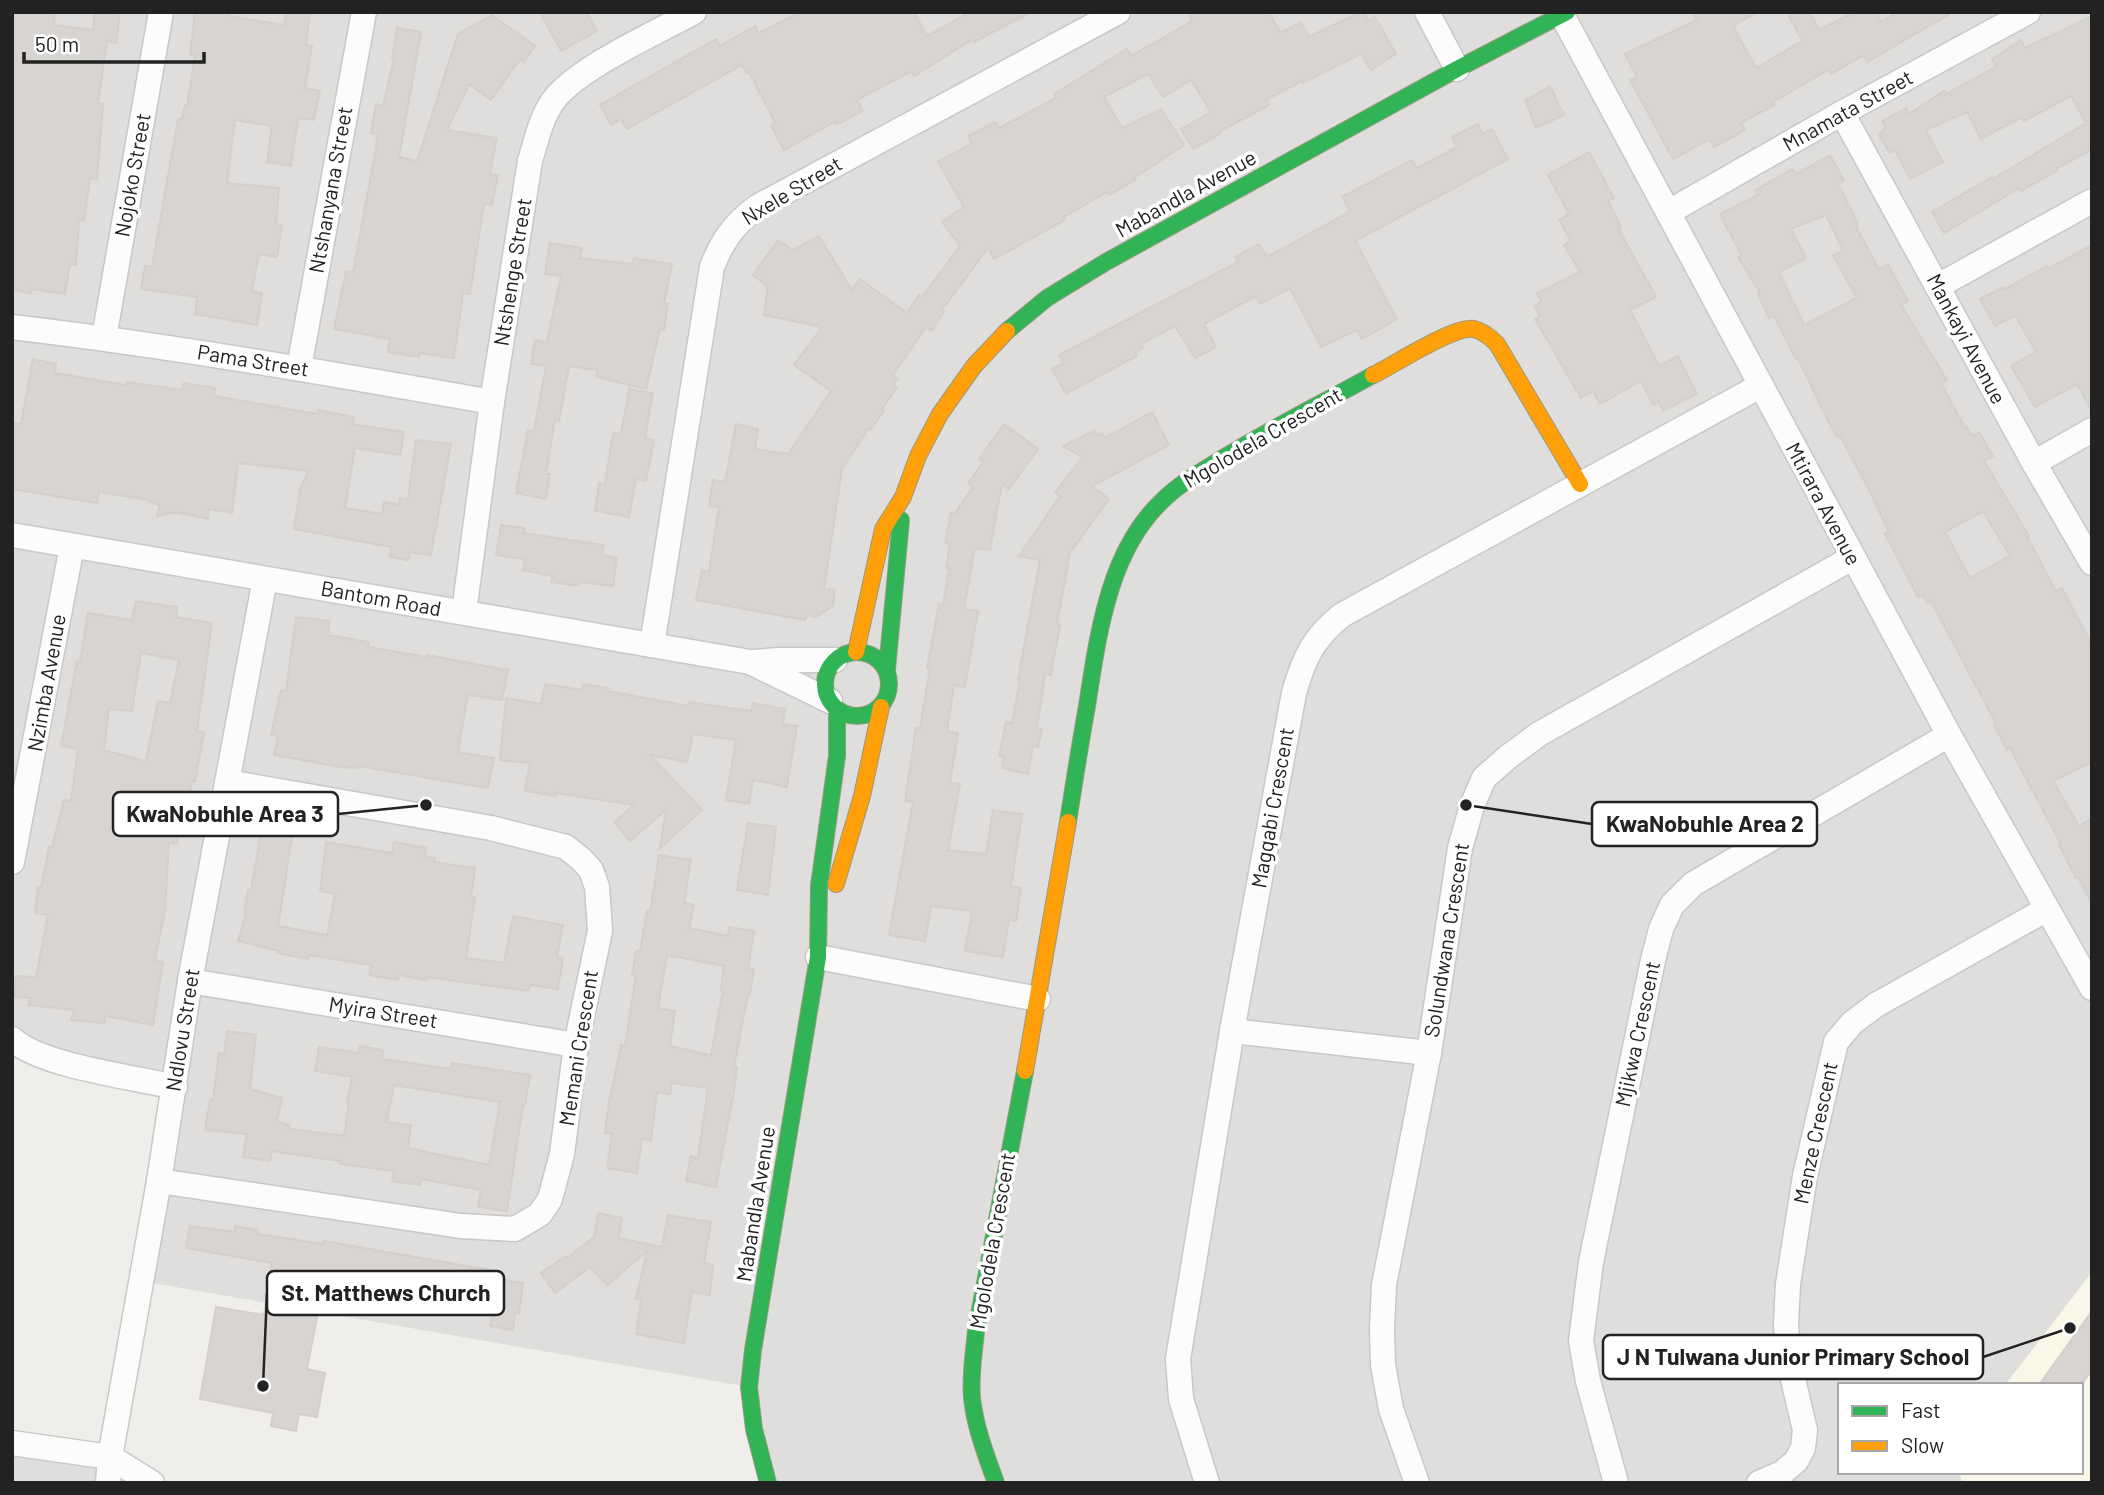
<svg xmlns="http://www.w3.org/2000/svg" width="2104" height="1495" viewBox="0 0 2104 1495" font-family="Barlow,sans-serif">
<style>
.residential{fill:#dfdedc;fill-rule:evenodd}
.education{fill:#f8f7e8}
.building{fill:#d7d4d2;stroke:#d3d0cc;stroke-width:2;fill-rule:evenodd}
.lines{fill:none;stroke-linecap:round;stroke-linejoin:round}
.street-casing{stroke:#c9c8c7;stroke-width:27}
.fast-casing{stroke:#999a82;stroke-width:18}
.slow-casing{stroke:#999a82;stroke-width:18}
.street{stroke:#fdfcfc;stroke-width:24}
.fast{stroke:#30b455;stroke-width:16}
.slow{stroke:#ff9f0a;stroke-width:16}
.labels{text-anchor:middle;stroke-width:7;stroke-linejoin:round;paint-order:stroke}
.street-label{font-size:21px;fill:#222;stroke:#fff}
.leader{fill:none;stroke:#222;stroke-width:2.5}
.callout-dot{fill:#222;stroke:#fff;stroke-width:2.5}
.callout{fill:#fff;stroke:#222;stroke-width:2.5}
.callout-label{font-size:23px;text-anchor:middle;font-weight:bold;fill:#222}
</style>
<rect width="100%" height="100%" fill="#f0eeeb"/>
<g class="residential">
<path d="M12 12H2092V1483H768L749 1387 141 1281 174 1087 44 1058 12 1059ZM1840 1385H2081V1472H1840Z"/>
<polygon points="12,1443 152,1483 12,1483"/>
</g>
<polygon class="education" points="2092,1272 2092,1483 1962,1483 1959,1472 2081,1472 2081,1385 2005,1385"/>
<g class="building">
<polygon points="12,12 55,12 54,25 93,30 95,12 120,12 116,43 107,41 98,103 103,104 97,179 90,178 84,221 79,220 76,265 70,264 65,294 31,289 31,293 12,290"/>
<polygon points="195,12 229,12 228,16 284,25 286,12 310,12 306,45 312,46 305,88 320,91 314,120 298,118 291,166 267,162 272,126 235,120 227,183 279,188 276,225 282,226 277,257 259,254 252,291 262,293 257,325 195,314 197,297 141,289 145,266 152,267 178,119 182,119 185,105 187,106 195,55 190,55"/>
<polygon points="540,12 587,12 597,31 561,51"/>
<polygon points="800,12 914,12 927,36 970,12 1032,12 974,42 973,39 914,76 911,71 857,100 863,111 836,125 834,122 784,150 771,125 775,123 749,72 746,73 742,65 627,129 621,119 611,125 600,105 716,39 720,46 755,26 759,33"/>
<polygon points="1188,12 1268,12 1281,33 1301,22 1309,37 1360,12 1364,12 1368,21 1375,17 1396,54 1371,70 1361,54 1303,83 1302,81 1266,100 1269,105 1219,132 1220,134 1193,149 1181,129 1211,112 1191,80 1163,97 1148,74 1104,97 1122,128 1161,109 1184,145 1134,178 1135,180 1109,195 1107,192 1064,217 1065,220 994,259 988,248 942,310 944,311 932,331 926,327 893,375 898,379 893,385 897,388 882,409 884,411 870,430 868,429 842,469 824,589 835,590 833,606 816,617 806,615 805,620 696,600 702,570 709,572 719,507 709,506 713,480 725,482 736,424 758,429 755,449 788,454 831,391 794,365 822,327 764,315 768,287 753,275 778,240 793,250 819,236 852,290 860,279 907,313 919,295 922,297 960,246 942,222 964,207 938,162 972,143 968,136 995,122 999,128 1056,98 1054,94 1127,49 1131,56 1192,21"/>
<polygon points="1693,12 1757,12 1733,26 1756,68 1802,41 1787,12 1810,12 1819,30 1854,12 1876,12 1881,22 1897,12 1953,12 1867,62 1864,55 1831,74 1828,70 1773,102 1774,105 1741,123 1745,130 1714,147 1710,139 1673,159 1630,80 1637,77 1625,54 1697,20"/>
<polygon points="492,15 535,46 524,62 521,59 514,67 491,100 469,84 447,130 497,138 490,174 498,175 492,205 484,204 470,294 463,293 454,358 420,353 419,357 388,352 390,339 334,329 346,271 353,272 376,148 377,134 371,133 376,104 383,106 394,59 392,59 397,28 421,32 399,157 417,161 458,34"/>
<polygon points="2092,16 2092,150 2057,168 2058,170 2021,191 2019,188 1944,233 1932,212 1992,177 1993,179 2086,123 2071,96 2024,121 2022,117 1981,139 1967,112 1926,130 1943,162 1910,179 1895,150 1890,153 1879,135 1886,127 1882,121 1906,108 1909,114 1944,91 1946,94 1996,67 1992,59 2021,40 2025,48"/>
<polygon points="1550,86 1564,115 1536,128 1525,101"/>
<polygon points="1478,124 1482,134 1492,129 1508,159 1355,241 1397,319 1362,339 1357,330 1321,347 1290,288 1260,304 1256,296 1204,324 1216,347 1195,358 1175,326 1141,344 1143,348 1135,353 1137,356 1066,394 1052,369 1063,363 1059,355 1238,262 1235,257 1259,244 1267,257 1344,215 1350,211 1342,197 1412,160 1417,168 1457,147 1452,137"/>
<polygon points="1589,152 1614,198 1608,201 1621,227 1618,228 1656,297 1630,310 1659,366 1678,356 1697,394 1663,411 1659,402 1653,405 1641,381 1600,404 1593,391 1581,398 1535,319 1540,316 1534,306 1542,302 1537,293 1580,272 1564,245 1571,241 1559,220 1569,214 1548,175"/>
<path d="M1830 155 1844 180 1838 183 1858 224 1855 225 1879 269 1888 264 1908 301 1901 305 1947 380 1941 383 1965 428 1967 427 1972 436 1979 432 1993 456 1984 461 2029 536 2027 537 2056 591 2062 588 2092 645V762L2053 781 2079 826 2092 818V904L2078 877 2076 878 2059 844H2061L2010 748 2007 750 1994 725 1996 724 1992 716 1931 601 1927 603 1923 595 1918 597 1885 534 1889 532 1869 490 1840 436 1837 437 1824 413 1798 358 1796 359 1774 316 1769 318 1758 294 1760 293 1738 257 1741 255 1720 214 1758 195 1756 190 1792 169 1796 174ZM1826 215 1843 250 1833 256 1857 298 1804 325 1779 272 1806 258 1791 229ZM1983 511 2010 556 1970 578 1945 532Z"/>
<polygon points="550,243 582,248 580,258 632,264 634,258 672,264 664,304 668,304 664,330 660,329 646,389 596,377 597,370 569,366 559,421 555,420 546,474 550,474 546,499 516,493 528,430 534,431 546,366 531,364 535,340 547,342 561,276 545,274"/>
<polygon points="2092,245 2092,412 2077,384 2035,407 2011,366 2036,352 2015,315 1995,326 1980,299 2004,287 2005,289 2047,266 2048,269"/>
<polygon points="33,359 56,364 55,373 126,385 127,382 182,390 184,383 215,388 214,396 318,414 318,410 354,417 352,424 404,432 400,455 355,448 345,508 382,514 384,502 399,505 400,498 408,499 416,440 451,444 431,555 410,552 408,560 390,557 391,547 294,529 300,489 308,471 238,463 232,513 209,509 208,519 175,512 157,516 160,505 149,502 149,500 99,492 97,503 12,489 12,423 21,424"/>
<polygon points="629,389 653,393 645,438 654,440 646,481 636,479 629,517 595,511 599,483 605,484 613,433 621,434"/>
<polygon points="1152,412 1169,445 1092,486 1109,499 1070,553 1057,624 1060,625 1051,675 1045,674 1037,728 1042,729 1038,747 1033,746 1028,774 1002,768 1004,757 999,756 1006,722 1012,723 1020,679 1018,679 1040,560 1019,556 1060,496 1055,492 1083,457 1063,446 1095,430 1098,435 1102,433 1105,438"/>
<polygon points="1004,424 1038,449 1009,489 1002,484 990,550 975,548 964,609 978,611 965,687 954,685 947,731 958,733 950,783 960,784 948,850 986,854 993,810 1022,814 1011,886 1021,888 1016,921 1009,920 1003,957 965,951 972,911 931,906 925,941 889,935 913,802 905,801 916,728 920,728 930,669 927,668 939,604 943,605 949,568 946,568 950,544 945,543 951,512 955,513 973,487 968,483 983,462 979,459"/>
<polygon points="501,525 525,528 524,533 604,545 602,555 617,558 613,586 579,582 578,586 551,582 552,576 523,570 525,559 496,555"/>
<path d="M136 601 177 607 176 617 212 623 197 731 204 732 195 782 192 781 187 810 182 809 177 844 169 842 165 910 155 961 163 962 153 1025 106 1016 104 1023 71 1020 74 1010 28 1005 30 998 14 997 16 976 36 977 48 915 35 913 38 887H41L49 847H52L64 800 71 801 78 749 61 746 77 661 80 662 88 613 132 620ZM141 653 179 660 170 703 158 701 146 761 104 750 109 709 132 711Z"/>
<polygon points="296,617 329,621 328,635 369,642 368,647 427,657 427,655 508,670 502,700 468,695 458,752 494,758 488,788 358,766 357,768 341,767 274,755 278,736 271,735 281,690 286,691"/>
<polygon points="545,684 582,690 583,684 608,688 608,691 689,706 690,702 751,711 753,703 785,709 783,724 797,726 787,787 753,780 749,804 726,800 736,740 693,734 687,762 650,755 702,810 660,848 666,810 630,841 614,822 634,805 556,793 556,796 525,791 530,763 500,760 506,698 541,704"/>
<polygon points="748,823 776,827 768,895 737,890"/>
<polygon points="261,832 292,837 278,926 327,935 335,894 320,891 326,842 392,853 394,842 426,848 424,856 435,858 434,862 475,868 471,897 475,898 466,958 504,963 513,916 563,925 557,957 563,958 558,989 530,985 528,991 427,977 426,980 399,975 398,980 369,975 371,965 309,955 308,959 278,953 279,951 238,941 246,913 244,913 248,890 251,890"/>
<path d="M659 855 691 860 684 903 694 905 689 928 728 936 729 927 754 931 748 969H754L750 994H748L734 1067H737L734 1091 716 1187 686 1181 691 1156 698 1158 708 1088 672 1083 670 1094 657 1092 651 1140 642 1139 637 1173 607 1168 612 1134 605 1133 609 1102 621 1045 625 1046 636 975H632L636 951H640L647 911 650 912ZM667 955 724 966 721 990H723L711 1055 670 1046 675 1011 658 1008Z"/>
<path d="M227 1031 256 1035 250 1089 282 1098 277 1122 290 1125 289 1129 344 1136 349 1101H347L352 1077 315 1071 319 1047 359 1053 360 1046 383 1050 382 1059 451 1069 452 1063 530 1075 525 1105H523L507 1211 478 1207 481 1190 421 1179 420 1185 392 1181 394 1171 340 1164V1161L272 1151 270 1161 243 1157 247 1134 205 1130 210 1099 213 1100 219 1053 224 1055ZM394 1085 500 1102 489 1165 408 1148 411 1125 387 1122Z"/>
<polygon points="598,1213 622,1218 619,1238 662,1247 668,1215 711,1222 704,1263 713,1265 710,1295 692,1292 684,1343 636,1334 641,1300 636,1299 647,1251 607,1285 590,1267 555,1293 541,1273 566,1256 567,1258 594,1237"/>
<polygon points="190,1226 234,1232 235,1226 258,1230 258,1234 323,1244 323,1241 491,1270 490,1278 523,1283 519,1313 515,1312 513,1330 490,1326 493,1312 455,1305 455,1308 392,1296 391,1306 363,1304 364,1278 305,1270 300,1306 318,1312 307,1369 325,1373 317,1417 299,1414 296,1431 271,1426 273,1413 200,1399 216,1307 264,1315 272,1263 186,1248"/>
<polygon points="2092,1311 2092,1370 2081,1385 2039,1385"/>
</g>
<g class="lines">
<defs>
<g id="street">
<polyline points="1427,12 1457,69"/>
<polyline points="1562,15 1949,735 2092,988"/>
<polyline points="1842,113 2034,463 2092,563"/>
<polyline points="1669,212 1842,113 2028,12"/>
<polyline points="1938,286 2092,201"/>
<path d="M12 327C173 346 333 374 492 402"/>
<polyline points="104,338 161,12"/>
<polyline points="299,368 364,12"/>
<polyline points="2034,463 2092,430"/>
<polyline points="12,535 750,662 830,701"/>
<path d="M464 612 492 402 530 161C536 141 541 118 553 101 577 68 656 33 694 12"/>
<path d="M652 645 712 267C722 241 734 224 757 207L1118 12"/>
<polyline points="754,662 779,660 835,660"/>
<polyline points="12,862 72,546"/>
<polyline points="818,957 1038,999"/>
<polyline points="190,981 576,1045"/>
<polyline points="1232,1031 1429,1053"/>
<path d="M12 1039C41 1066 133 1077 175 1087"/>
<polyline points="159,1181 461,1226 515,1229 540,1214 550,1199 562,1154 576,1045 600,931 597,887 591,870 582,860 566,847 491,828 227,782"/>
<polyline points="12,1443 110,1457 152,1483"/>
<polyline points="108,1483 110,1457 159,1181 190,981 265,579"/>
<path d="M1207 1483 1181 1399 1178 1359 1232 1031 1294 693C1304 658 1313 638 1342 615L1760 386"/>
<polyline points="1417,1483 1391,1409 1383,1365 1382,1329 1384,1285 1429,1053 1460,848 1472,806 1484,778 1508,757 1539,734 1852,558"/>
<polyline points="1616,1483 1588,1381 1581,1341 1591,1262 1653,960 1661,929 1672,905 1693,884 1949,735"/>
<polyline points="1759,1483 1782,1473 1796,1461 1803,1448 1805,1430 1788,1358 1786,1324 1788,1284 1805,1176 1836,1042 1852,1023 1876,1005 2047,909"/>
</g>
<g id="fast">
<polyline points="1007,331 1047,298 1106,262 1457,69 1567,12"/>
<circle cx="857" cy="684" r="32"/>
<polyline points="887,669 901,520"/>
<path d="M1068 822C1074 783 1080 745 1087 706 1098 636 1108 551 1163 500 1178 485 1197 474 1215 463 1266 431 1321 404 1373 375"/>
<polyline points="768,1483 754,1429 749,1387 753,1350 818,957 819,886 837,756 837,710"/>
<path d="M996 1483C986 1455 975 1427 972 1398 970 1375 974 1353 976 1331L1025 1071"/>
</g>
<g id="slow">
<path d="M1373 375C1394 365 1453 326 1474 329 1483 331 1491 338 1497 344L1580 484"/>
<polyline points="856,652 883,529 903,497 918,456 940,414 974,366 1007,331"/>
<polyline points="836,884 862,796 881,707"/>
<polyline points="1025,1071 1068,822"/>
</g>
</defs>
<use href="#street" class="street-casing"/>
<use href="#fast" class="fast-casing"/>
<use href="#slow" class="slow-casing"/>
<use href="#street" class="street"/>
<use href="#fast" class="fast"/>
<use href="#slow" class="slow"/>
</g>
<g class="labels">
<g class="street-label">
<text transform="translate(1848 111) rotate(-29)" y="7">Mnamata Street</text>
<text transform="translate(133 175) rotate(-80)" y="7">Nojoko Street</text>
<text transform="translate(331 190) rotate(-80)" y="7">Ntshanyana Street</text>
<text transform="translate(792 191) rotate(-31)" y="7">Nxele Street</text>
<text transform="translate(1186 194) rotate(-29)" y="7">Mabandla Avenue</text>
<text transform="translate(513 272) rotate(-81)" y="7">Ntshenge Street</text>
<text transform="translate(1966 339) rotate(62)" y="7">Mankayi Avenue</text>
<text transform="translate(253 361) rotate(9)" y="7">Pama Street</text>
<text transform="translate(1263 438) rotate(-30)" y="7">Mgolodela Crescent</text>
<text transform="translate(1823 504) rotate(62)" y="7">Mtirara Avenue</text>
<text transform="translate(381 599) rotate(10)" y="7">Bantom Road</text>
<text transform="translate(47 683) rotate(-80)" y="7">Nzimba Avenue</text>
<text transform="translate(1273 808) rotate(-80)" y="7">Magqabi Crescent</text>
<text transform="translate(1447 940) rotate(-81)" y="7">Solundwana Crescent</text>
<text transform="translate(383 1013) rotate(9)" y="7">Myira Street</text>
<text transform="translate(183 1030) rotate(-81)" y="7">Ndlovu Street</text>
<text transform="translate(1638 1034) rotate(-78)" y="7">Mjikwa Crescent</text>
<text transform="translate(579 1048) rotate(-81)" y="7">Memani Crescent</text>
<text transform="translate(1816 1133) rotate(-78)" y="7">Menze Crescent</text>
<text transform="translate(756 1204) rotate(-81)" y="7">Mabandla Avenue</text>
<text transform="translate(993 1241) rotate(-80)" y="7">Mgolodela Crescent</text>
</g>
</g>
<path class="leader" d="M426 805L338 814M1466 805L1592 824M263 1386L267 1293M2070 1328L1983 1357"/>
<g class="callout-dot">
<circle cx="426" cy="805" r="7"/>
<circle cx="1466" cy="805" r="7"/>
<circle cx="263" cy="1386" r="7"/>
<circle cx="2070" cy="1328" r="7"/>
</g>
<g class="callout">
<rect x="113" y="792" width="225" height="44" rx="7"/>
<rect x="1592" y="802" width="225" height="44" rx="7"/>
<rect x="267" y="1271" width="237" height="44" rx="7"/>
<rect x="1603" y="1335" width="380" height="44" rx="7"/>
</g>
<g class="callout-label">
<text x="225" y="822">KwaNobuhle Area 3</text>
<text x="1705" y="832">KwaNobuhle Area 2</text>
<text x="386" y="1301">St. Matthews Church</text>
<text x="1793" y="1365">J N Tulwana Junior Primary School</text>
</g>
<rect width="2104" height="1495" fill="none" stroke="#222222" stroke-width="28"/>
<rect x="1838" y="1383" width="245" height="91" fill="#ffffff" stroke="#a7a7a7" stroke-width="2"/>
<rect x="1852" y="1406" width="35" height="10" fill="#30b455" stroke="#a7a7a7" stroke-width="2"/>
<text x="1901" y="1418" font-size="21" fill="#222222">Fast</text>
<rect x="1852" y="1441" width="35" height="10" fill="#ff9f0a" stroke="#a7a7a7" stroke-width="2"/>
<text x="1901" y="1453" font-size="21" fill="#222222">Slow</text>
<path d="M24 52v10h180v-10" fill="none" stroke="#222222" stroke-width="3.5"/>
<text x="35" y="52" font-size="21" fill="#222222" stroke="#ffffff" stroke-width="5" paint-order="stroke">50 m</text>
</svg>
